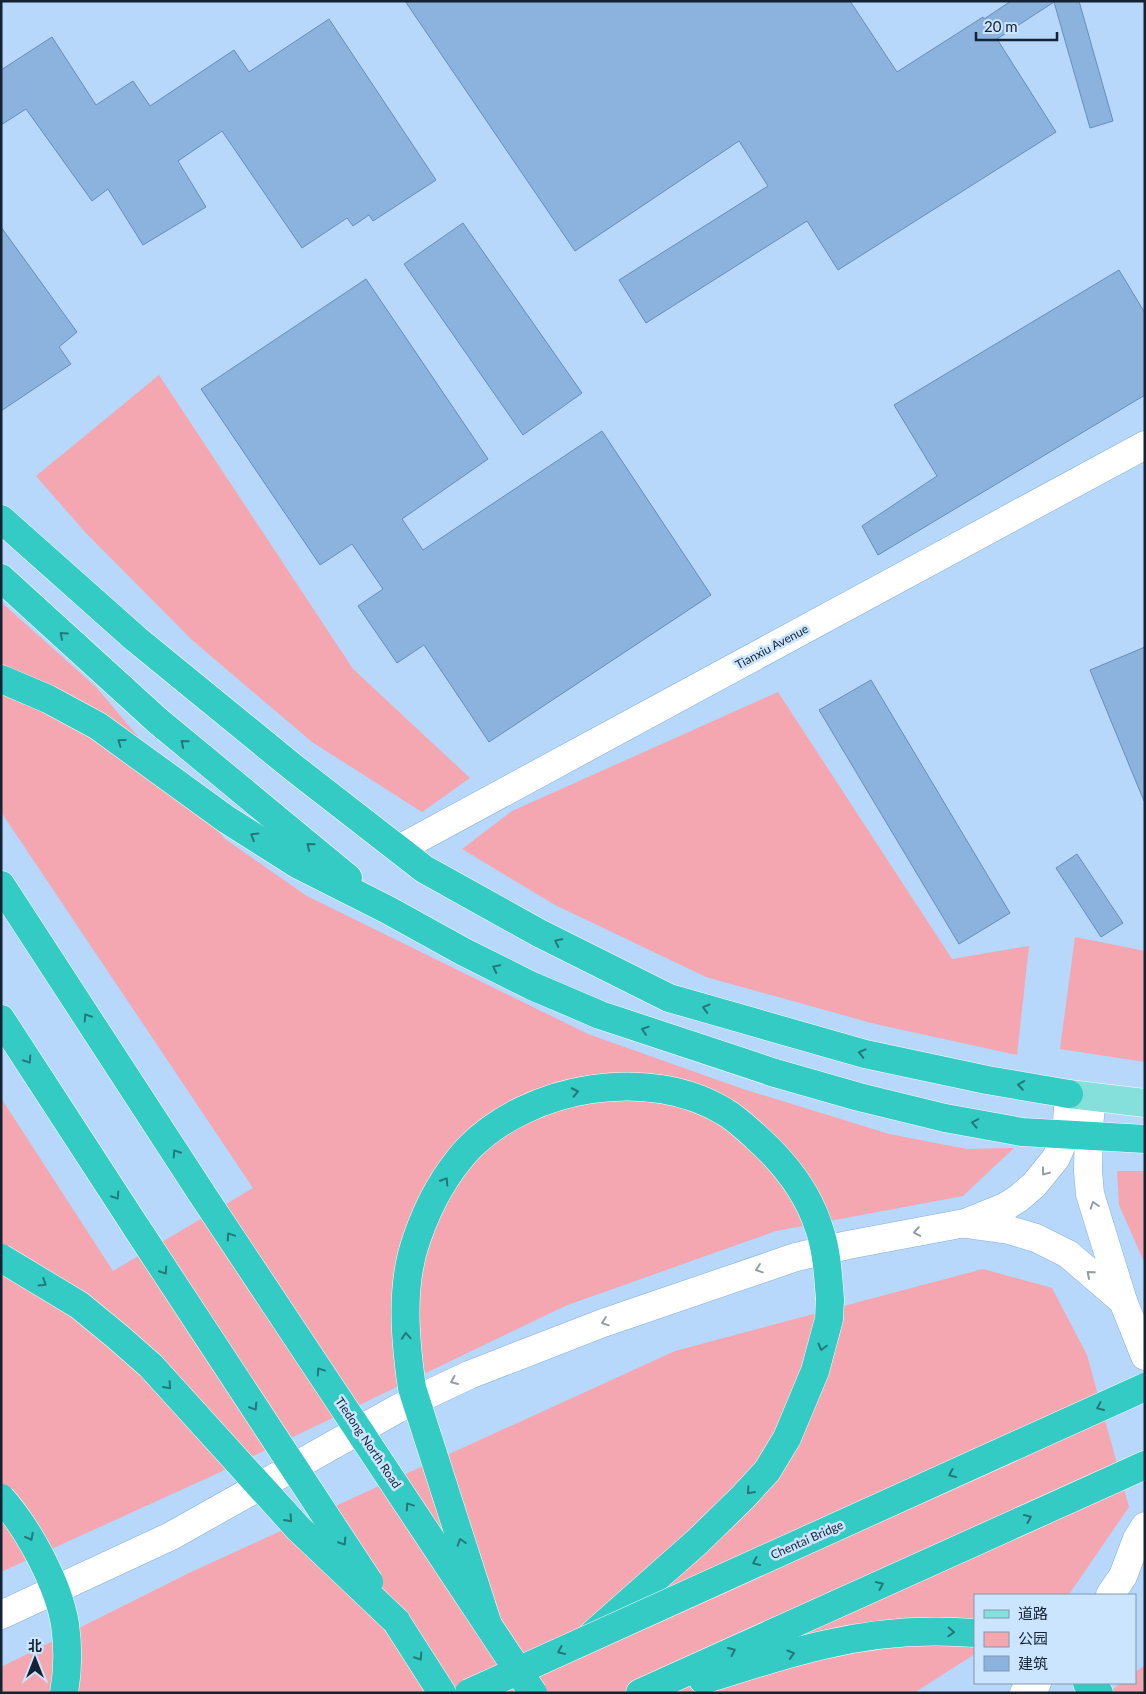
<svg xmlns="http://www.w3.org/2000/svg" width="1146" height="1694" viewBox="0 0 1146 1694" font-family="Lato,'Noto Sans SC',sans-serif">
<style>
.green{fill:#f4a7b1}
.building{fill:#8bb3de;stroke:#678eb7}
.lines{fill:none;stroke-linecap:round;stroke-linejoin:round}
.minor-casing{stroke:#87afda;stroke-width:29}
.major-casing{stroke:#fff;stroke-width:29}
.highway-casing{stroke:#fff;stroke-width:29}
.minor{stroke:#fff;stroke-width:28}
.major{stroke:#85e0dc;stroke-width:28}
.highway{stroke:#34cbc5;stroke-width:28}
.highway-bridge-casing{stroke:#fff;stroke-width:29;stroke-linecap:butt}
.highway-bridge{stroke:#34cbc5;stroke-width:28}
.oneway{stroke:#24777c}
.oneway2{stroke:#959ca3}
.labels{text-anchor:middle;stroke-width:5;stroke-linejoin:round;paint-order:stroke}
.street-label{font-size:12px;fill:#132333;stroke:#cbe4ff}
</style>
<rect width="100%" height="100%" fill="#b7d7fb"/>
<g class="green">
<polygon points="159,375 353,669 470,778 422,812 312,742 192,640 85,532 36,476"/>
<polygon points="1,602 96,687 225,839 307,896 588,1034 743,1089 889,1134 967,1149 1014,1148 963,1196 776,1231 565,1306 214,1475 1,1572 1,1098 113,1271 253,1188 1,812"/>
<polygon points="778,692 952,959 1029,946 1017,1055 875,1024 706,977 555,905 462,849 512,811"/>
<polygon points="1075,937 1145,951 1145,1062 1060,1049"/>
<polygon points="1145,1171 1145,1264 1119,1205 1117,1171"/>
<polygon points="983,1269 1052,1288 1087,1355 1129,1507 1070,1593 1067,1595 975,1595 975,1654 914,1693 1,1693 1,1667 191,1572 675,1351"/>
<polygon points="1145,1665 1145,1693 1108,1693 1121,1683 1135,1683 1135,1672"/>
</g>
<g class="building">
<polygon points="405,1 850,1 897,72 983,17 984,19 1011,1 1079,1 1113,121 1090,128 1054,2 997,39 1056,132 838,270 807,221 646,323 619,280 768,186 739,141 575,251"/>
<polygon points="329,19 436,180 373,221 369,215 353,226 347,218 302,248 222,131 178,161 206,207 143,245 108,189 92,201 26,109 1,125 1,70 52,37 96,105 133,81 150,106 234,50 249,72"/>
<polygon points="463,223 582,393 523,435 404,264"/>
<polygon points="1,227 77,332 59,347 71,364 1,411"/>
<polygon points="1119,270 1145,313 1145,395 878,555 862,526 937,476 894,405"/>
<polygon points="366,279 488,459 402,519 423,550 602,431 711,595 489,742 424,645 397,663 358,606 383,589 352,544 320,565 201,389"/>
<polygon points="1145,647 1145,801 1144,801 1090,670"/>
<polygon points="871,680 1010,913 959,944 819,710"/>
<polygon points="1077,854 1123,923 1101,937 1056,868"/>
</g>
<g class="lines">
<defs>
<g id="minor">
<polyline points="399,849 1145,445"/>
<polyline points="1092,1097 1089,1126 1088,1171 1090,1194 1123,1301"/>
<polyline points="966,1224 1009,1230 1036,1238 1068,1254 1123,1301 1145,1356"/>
<polyline points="1110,1595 1123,1576 1137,1539 1145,1526"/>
<polyline points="1,1615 171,1536 397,1409 469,1375 603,1323 796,1257 848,1245 965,1223 1005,1207 1019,1198 1034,1185 1056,1158 1062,1144 1067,1121 1069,1094"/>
<polyline points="1024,1693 1037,1683"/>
</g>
<polyline id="major" points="1069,1094 1145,1103"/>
<g id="highway">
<polyline points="1,519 136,639 294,768 424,869 539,933 669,998 865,1054 987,1080 1069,1094"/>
<polyline points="1,578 158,721 348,878"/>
<polyline points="1,679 48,699 98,726 226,819 297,864 388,910 464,952 532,986 600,1015 775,1073"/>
<polyline points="1,885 202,1194"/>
<polyline points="1,1019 138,1230"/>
<polyline points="396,1621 442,1693"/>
<polyline points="593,1634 698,1541 743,1497 767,1471 787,1438 815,1371 829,1319 830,1299"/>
<path d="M703 1680C743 1668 783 1654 823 1645 872 1633 925 1629 975 1633"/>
<polyline points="1087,1683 1099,1693"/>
<polyline points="640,1693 1145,1465"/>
</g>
</defs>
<use href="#minor" class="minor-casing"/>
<use href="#major" class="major-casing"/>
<use href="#highway" class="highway-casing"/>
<use href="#minor" class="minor"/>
<use href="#major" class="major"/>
<use href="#highway" class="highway"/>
<defs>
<g id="highway-bridge">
<polyline points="775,1073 859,1097 945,1118 1022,1132 1145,1139"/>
<polyline points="202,1194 533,1693"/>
<polyline points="138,1230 369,1582"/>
<polyline points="1,1258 79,1305 118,1337 151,1366 298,1528 396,1621"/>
<path d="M1 1498C28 1528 58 1583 65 1624 68 1646 68 1671 64 1693"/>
<path d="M487 1622 412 1388C405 1340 400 1284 417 1238 428 1206 445 1174 468 1149 529 1086 649 1065 725 1112 737 1119 747 1129 757 1138 785 1163 808 1193 819 1228 827 1251 828 1275 830 1299"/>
<polyline points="469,1693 1145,1387"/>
</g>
</defs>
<use href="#highway-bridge" class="highway-bridge-casing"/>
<use href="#highway-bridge" class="highway-bridge"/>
</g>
<defs><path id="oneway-chevron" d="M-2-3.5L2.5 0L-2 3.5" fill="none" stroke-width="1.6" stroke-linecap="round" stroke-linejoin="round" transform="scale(1.25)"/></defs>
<g class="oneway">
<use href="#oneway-chevron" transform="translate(63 635) rotate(-138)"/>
<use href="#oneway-chevron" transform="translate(121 742) rotate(-144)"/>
<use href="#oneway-chevron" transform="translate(184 743) rotate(-141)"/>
<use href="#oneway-chevron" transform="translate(254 836) rotate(-148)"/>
<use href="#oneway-chevron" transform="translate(310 846) rotate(-141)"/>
<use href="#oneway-chevron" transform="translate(558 942) rotate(-154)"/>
<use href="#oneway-chevron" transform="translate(496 968) rotate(-154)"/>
<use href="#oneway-chevron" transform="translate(706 1008) rotate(-164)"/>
<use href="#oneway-chevron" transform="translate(87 1017) rotate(-123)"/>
<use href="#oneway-chevron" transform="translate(645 1030) rotate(-162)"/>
<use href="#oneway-chevron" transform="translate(862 1053) rotate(-165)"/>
<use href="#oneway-chevron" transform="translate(28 1060) rotate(57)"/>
<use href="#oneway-chevron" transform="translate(1021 1085) rotate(-171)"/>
<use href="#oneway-chevron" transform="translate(575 1092) rotate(-12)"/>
<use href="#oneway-chevron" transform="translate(975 1123) rotate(-169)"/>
<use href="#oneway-chevron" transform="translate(176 1153) rotate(-123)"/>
<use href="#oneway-chevron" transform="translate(445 1181) rotate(-57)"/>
<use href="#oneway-chevron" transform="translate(116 1196) rotate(57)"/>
<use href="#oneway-chevron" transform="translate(230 1236) rotate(-124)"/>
<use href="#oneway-chevron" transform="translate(164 1271) rotate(57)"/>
<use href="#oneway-chevron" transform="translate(43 1283) rotate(32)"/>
<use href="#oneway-chevron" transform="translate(406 1336) rotate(-94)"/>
<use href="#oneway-chevron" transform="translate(822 1347) rotate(105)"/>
<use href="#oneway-chevron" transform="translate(320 1371) rotate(-124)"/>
<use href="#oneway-chevron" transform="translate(168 1386) rotate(48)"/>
<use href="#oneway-chevron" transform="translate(254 1407) rotate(57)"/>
<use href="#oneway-chevron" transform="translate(1100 1407) rotate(156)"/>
<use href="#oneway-chevron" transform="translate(952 1474) rotate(156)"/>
<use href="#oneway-chevron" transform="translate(750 1491) rotate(132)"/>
<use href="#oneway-chevron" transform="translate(409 1506) rotate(-124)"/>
<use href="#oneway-chevron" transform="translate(1028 1518) rotate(-24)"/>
<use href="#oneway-chevron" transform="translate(289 1519) rotate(48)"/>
<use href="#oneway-chevron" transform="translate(30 1537) rotate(62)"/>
<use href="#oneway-chevron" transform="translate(343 1542) rotate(57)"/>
<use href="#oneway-chevron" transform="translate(461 1542) rotate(-108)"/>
<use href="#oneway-chevron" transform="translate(756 1562) rotate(156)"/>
<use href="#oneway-chevron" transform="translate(880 1585) rotate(-24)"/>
<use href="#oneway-chevron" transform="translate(951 1632) rotate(3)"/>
<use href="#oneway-chevron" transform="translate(561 1651) rotate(156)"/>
<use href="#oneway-chevron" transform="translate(732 1651) rotate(-24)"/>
<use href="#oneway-chevron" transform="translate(791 1654) rotate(-16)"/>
<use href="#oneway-chevron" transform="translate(419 1657) rotate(57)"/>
</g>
<g class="oneway2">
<use href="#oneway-chevron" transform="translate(1045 1172) rotate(127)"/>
<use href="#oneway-chevron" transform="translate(1094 1205) rotate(-108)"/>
<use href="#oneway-chevron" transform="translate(917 1232) rotate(170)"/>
<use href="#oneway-chevron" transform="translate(759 1269) rotate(161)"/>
<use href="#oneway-chevron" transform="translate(1090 1274) rotate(-139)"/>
<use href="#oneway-chevron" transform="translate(605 1322) rotate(161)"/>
<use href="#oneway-chevron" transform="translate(454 1381) rotate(155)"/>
</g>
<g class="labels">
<g class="street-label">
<text transform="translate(772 647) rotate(-28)" y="4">Tianxiu Avenue</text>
<text transform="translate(368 1443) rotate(56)" y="4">Tiedong North Road</text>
<text transform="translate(807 1540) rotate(-24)" y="4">Chentai Bridge</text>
</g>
</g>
<rect width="1146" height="1694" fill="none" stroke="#132333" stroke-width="5"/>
<rect x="974" y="1594" width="162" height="90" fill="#cbe4ff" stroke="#8197ad"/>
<rect x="984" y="1610" width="25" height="8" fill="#85e0dc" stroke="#8197ad"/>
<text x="1018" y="1619" font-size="15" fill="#132333">道路</text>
<rect x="984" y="1632" width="25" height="15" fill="#f4a7b1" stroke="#8197ad"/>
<text x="1018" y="1644" font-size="15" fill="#132333">公园</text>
<rect x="984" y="1656" width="25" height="15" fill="#8bb3de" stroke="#8197ad"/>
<text x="1018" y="1669" font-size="15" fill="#132333">建筑</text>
<g transform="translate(35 1659)" stroke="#cbe4ff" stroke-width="4" paint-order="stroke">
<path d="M0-4L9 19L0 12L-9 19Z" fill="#132333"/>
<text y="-8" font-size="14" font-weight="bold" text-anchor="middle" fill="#132333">北</text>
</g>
<path d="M976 32v8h81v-8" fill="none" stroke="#132333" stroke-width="2.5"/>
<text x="984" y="32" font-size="15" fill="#132333" stroke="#cbe4ff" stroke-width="4" paint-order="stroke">20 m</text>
</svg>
